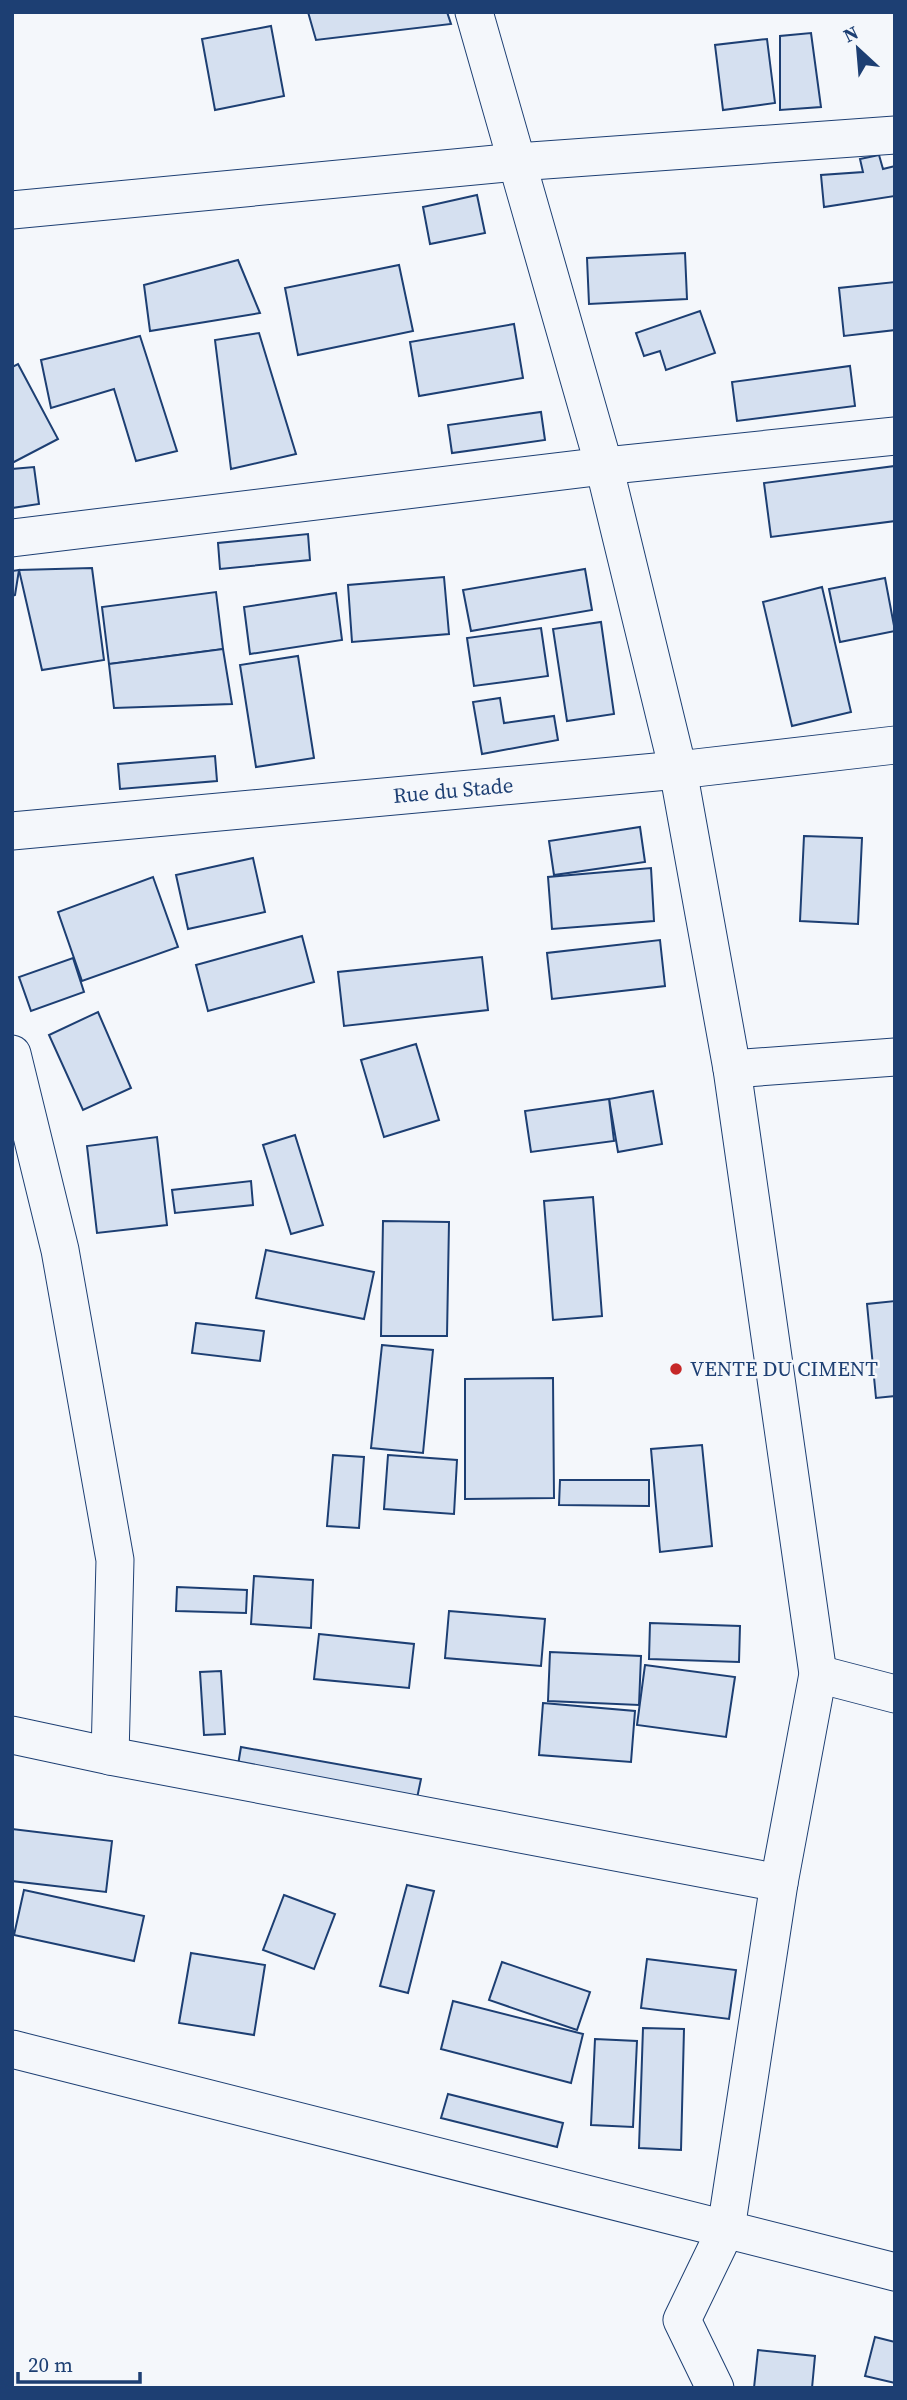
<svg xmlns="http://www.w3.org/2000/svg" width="907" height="2400" viewBox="0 0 907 2400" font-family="'Source Serif 4',serif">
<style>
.building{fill:#d5e0f0;stroke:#1d3f73;stroke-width:2}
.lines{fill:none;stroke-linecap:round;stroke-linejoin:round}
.minor-casing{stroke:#1d3f73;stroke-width:39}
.minor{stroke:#f4f7fb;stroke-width:37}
.poi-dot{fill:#c62828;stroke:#f4f7fb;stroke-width:2.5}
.labels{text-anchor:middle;stroke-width:5;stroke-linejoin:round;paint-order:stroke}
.street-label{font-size:21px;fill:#1d3f73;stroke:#f4f7fb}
.poi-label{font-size:21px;fill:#1d3f73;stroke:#f4f7fb;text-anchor:start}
</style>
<rect width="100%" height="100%" fill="#f4f7fb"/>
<g class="building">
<polygon points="308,12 447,12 451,24 316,40"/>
<polygon points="271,26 284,96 215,110 202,39"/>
<polygon points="811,33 821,107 780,110 780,36"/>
<polygon points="767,39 775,103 723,110 715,45"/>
<polygon points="879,155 883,169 895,166 895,196 824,207 821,175 863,172 860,159"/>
<polygon points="477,195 485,233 430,244 423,207"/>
<polygon points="685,253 687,299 589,304 587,258"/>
<polygon points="238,260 260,313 150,331 144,285"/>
<polygon points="399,265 413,331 298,355 285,288"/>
<polygon points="895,282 895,330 844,336 839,288"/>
<polygon points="700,311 715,353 666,370 660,351 644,356 636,333"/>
<polygon points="514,324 523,378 419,396 410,342"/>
<polygon points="259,333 296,454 231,469 215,340"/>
<polygon points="140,336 177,451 136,461 114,389 51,408 41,360"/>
<polygon points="18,364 58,439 12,463 12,367"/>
<polygon points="850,366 855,406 737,421 732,382"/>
<polygon points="541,412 545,440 452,453 448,425"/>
<polygon points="895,466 895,521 771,537 764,483"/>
<polygon points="34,467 39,504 12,508 12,469"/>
<polygon points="308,534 310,560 220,569 218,543"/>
<polygon points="92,568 104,660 42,670 19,570"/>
<polygon points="585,569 592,610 471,631 463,590"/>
<polygon points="19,570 15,595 12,596 12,571"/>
<polygon points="444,577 449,634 352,642 348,585"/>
<polygon points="885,578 895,631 840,642 829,589"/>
<polygon points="822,587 851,712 792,726 763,602"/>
<polygon points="216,592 223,649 109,664 102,607"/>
<polygon points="336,593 342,640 250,654 244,607"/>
<polygon points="601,622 614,714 567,721 553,629"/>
<polygon points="541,628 548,676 474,686 467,638"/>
<polygon points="223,649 232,704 114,708 109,664"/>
<polygon points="298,656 314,758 256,767 240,665"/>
<polygon points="500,698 504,723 554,716 558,740 482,754 473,702"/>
<polygon points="215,756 217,781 120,789 118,764"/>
<polygon points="640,827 645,862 554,875 549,841"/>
<polygon points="804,836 862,838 858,924 800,921"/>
<polygon points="253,858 265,912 188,929 176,875"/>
<polygon points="651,868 654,921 552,929 548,877"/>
<polygon points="153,877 178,947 82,981 58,912"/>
<polygon points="302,936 314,982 208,1011 196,965"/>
<polygon points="660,940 665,986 552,999 547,953"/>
<polygon points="482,957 488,1010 344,1026 338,972"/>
<polygon points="73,958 84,992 31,1011 19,977"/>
<polygon points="98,1012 131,1088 83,1110 49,1035"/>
<polygon points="416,1044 439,1120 384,1137 361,1060"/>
<polygon points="653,1091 662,1144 618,1152 609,1099"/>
<polygon points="609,1099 614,1141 531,1152 525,1111"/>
<polygon points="295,1135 323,1225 291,1234 263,1145"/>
<polygon points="157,1137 167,1225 97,1233 87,1146"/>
<polygon points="251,1181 253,1205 175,1213 172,1190"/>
<polygon points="593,1197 602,1316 553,1320 544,1201"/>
<polygon points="383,1221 449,1222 447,1336 381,1336"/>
<polygon points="266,1250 374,1272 364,1319 256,1298"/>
<polygon points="895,1301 895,1396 876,1398 867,1304"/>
<polygon points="196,1323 264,1331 260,1361 192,1353"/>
<polygon points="382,1345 433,1350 423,1453 371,1448"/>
<polygon points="553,1378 554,1498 465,1499 465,1379"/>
<polygon points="702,1445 712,1546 660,1552 651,1449"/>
<polygon points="333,1455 364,1457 359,1528 327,1526"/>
<polygon points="388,1455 457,1460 454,1514 384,1509"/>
<polygon points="560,1480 649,1480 649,1506 559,1505"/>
<polygon points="254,1576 313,1580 311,1628 251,1624"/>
<polygon points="177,1587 247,1590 246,1613 176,1611"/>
<polygon points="449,1611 545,1619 541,1666 445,1658"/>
<polygon points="650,1623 740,1626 739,1662 649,1659"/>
<polygon points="319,1634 414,1644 409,1688 314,1679"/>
<polygon points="550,1652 641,1656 639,1705 548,1701"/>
<polygon points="645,1665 735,1677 726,1737 637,1725"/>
<polygon points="221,1671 225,1734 204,1735 200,1672"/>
<polygon points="543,1703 635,1711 631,1762 539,1755"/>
<polygon points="241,1747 421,1779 416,1803 237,1771"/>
<polygon points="12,1829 112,1841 106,1892 12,1881"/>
<polygon points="407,1885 434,1891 408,1993 380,1986"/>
<polygon points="24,1890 144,1916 134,1961 14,1935"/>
<polygon points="284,1895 335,1914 314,1969 263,1950"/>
<polygon points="191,1953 265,1965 254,2035 179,2023"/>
<polygon points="647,1959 736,1970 729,2019 641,2008"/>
<polygon points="502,1962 590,1992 577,2030 489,2000"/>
<polygon points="453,2001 583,2034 571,2083 441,2049"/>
<polygon points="643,2028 684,2029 681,2150 639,2148"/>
<polygon points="595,2039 637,2041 633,2127 591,2125"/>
<polygon points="448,2094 563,2123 557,2147 441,2118"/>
<polygon points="875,2337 895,2342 895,2383 865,2376"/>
<polygon points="758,2350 815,2356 812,2388 754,2388"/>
</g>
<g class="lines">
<defs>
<g id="minor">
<polyline points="474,12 604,466 678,770 732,1069 818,1674 779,1883 726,2229 682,2320 715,2388"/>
<polyline points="12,210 517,162 895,135"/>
<polyline points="12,538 604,466 895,436"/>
<path id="s1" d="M12 831 678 770 895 745"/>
<polyline points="12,1054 60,1250 115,1560 110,1756"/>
<polyline points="732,1069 895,1057"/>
<polyline points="818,1674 895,1694"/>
<polyline points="12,1735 110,1756 779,1883"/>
<polyline points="12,2049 895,2272"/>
</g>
</defs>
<use href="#minor" class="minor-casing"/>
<use href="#minor" class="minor"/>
</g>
<circle class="poi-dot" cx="676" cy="1369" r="7"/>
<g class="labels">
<g class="street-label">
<text dy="7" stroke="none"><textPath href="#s1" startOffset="443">Rue du Stade</textPath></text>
</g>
<g class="poi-label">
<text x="690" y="1376">VENTE DU CIMENT</text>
</g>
</g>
<rect width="907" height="2400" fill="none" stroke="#1d3f73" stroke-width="28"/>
<g transform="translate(858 49) rotate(334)" stroke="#f4f7fb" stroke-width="5" paint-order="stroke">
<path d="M0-5L12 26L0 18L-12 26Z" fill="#1d3f73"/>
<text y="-10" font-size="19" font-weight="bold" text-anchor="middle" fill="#1d3f73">N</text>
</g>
<path d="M18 2372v10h122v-10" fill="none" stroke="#1d3f73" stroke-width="3.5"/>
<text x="28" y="2372" font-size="21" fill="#1d3f73" stroke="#f4f7fb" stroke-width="5" paint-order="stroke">20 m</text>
</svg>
